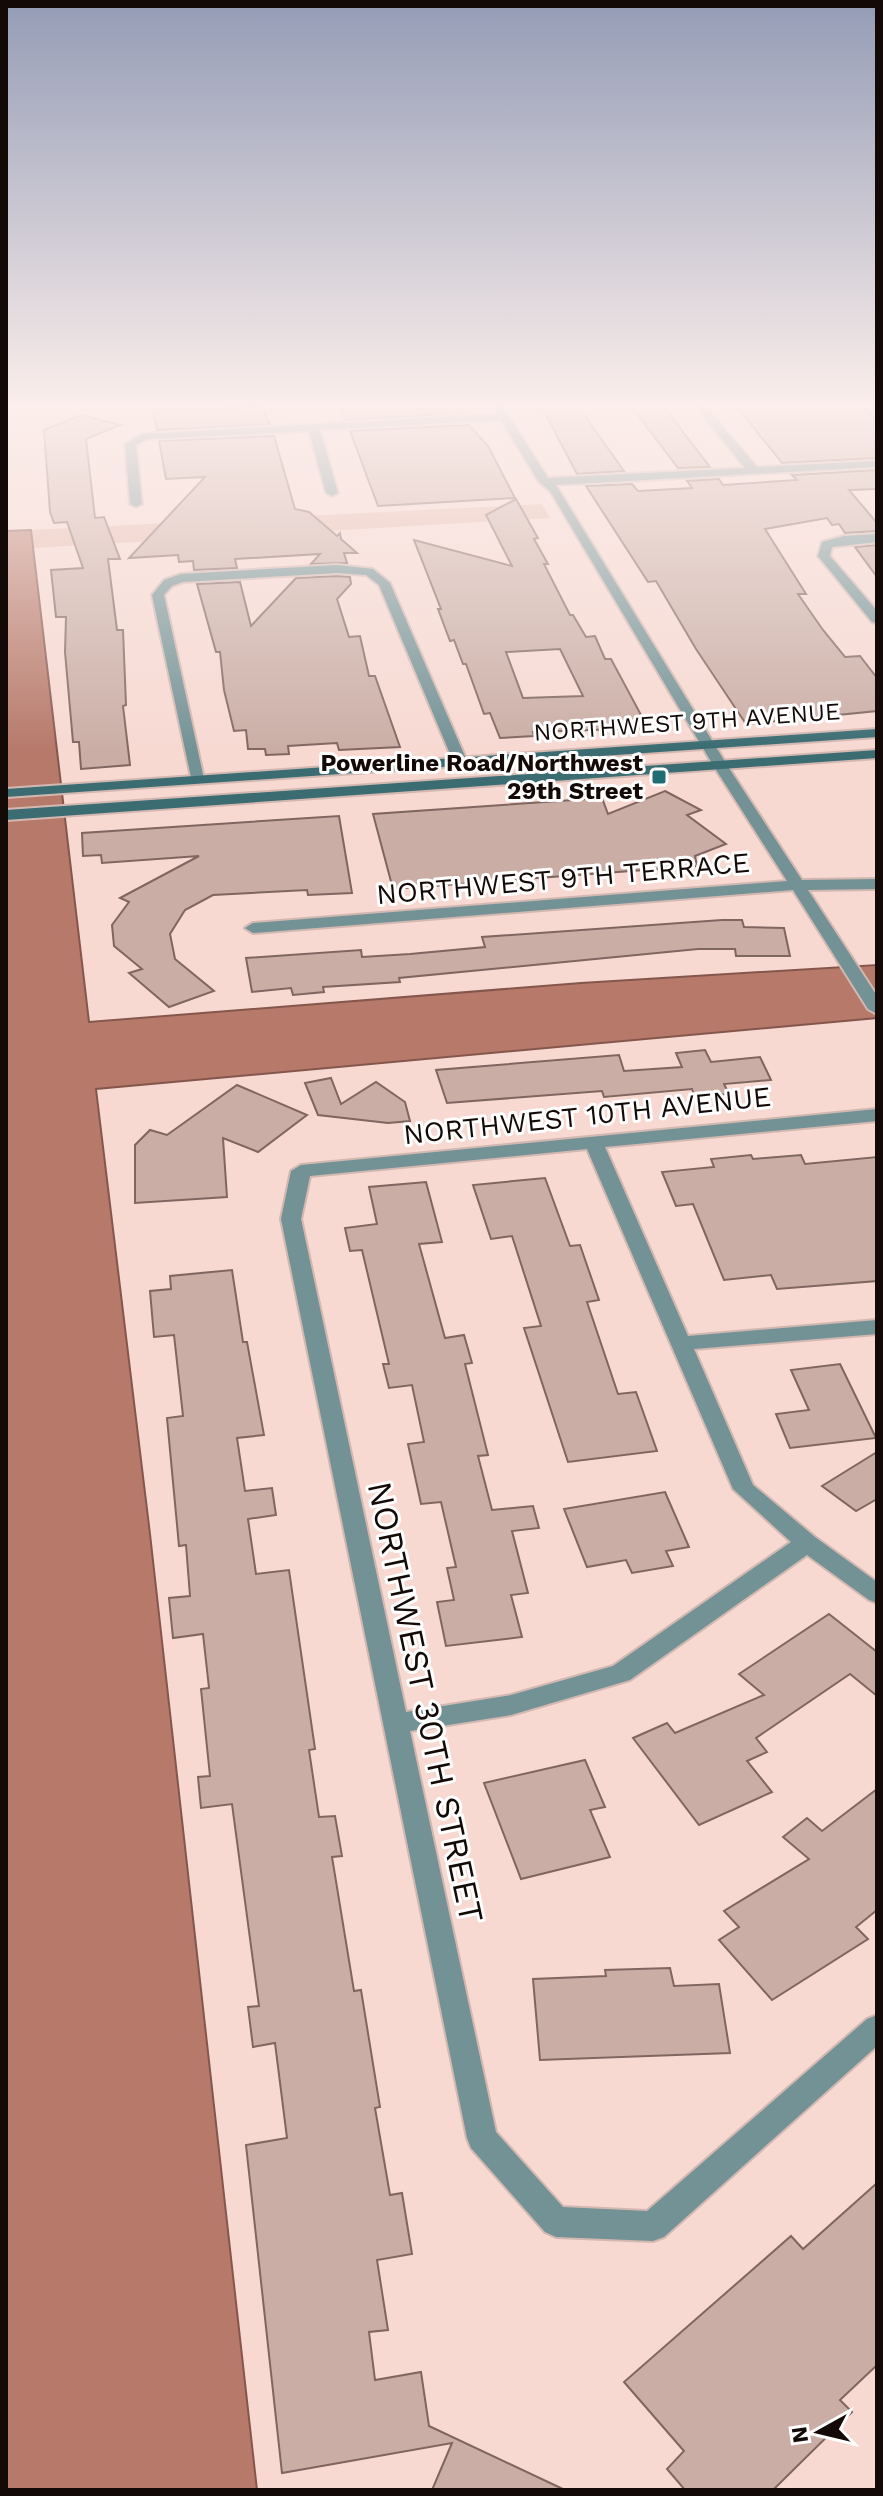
<svg xmlns="http://www.w3.org/2000/svg" width="883" height="2496" viewBox="0 0 883 2496" font-family="'Work Sans',sans-serif">
<style>
.green{fill:#e7baae}
.water{fill:#b6796a;stroke:#85574c;stroke-width:2}
.building{fill:#caaea6;stroke:#806660;stroke-width:2;fill-rule:evenodd}
.lines{fill:none;stroke-linecap:round;stroke-linejoin:round}
.street-casing{stroke:#d3b8b2;stroke-width:4}
.secondary-casing{stroke:#d3b8b2;stroke-width:4}
.street{fill:#729296;fill-rule:evenodd}
.secondary{fill:#3a6c72;fill-rule:evenodd}
.poi-dot{fill:#226c74;stroke:#fff;stroke-width:3}
.labels{text-anchor:middle;stroke-width:6;stroke-linejoin:round;paint-order:stroke}
.far-street-label{font-size:24px;fill:#130907;stroke:#fff}
.far-poi-label{font-size:24px;font-weight:bold;fill:#130907;stroke:#fff;text-anchor:end}
.street-label{font-size:28px;fill:#130907;stroke:#fff}
.near-street-label{font-size:34px;fill:#130907;stroke:#fff}
</style>
<rect width="100%" height="100%" fill="#f7d9d2"/>
<polygon class="green" points="542,504 550,518 33,548 31,530"/>
<polygon class="water" points="31,530 89,1022 581,983 877,965 877,1018 96,1089 150,1534 257,2490 6,2490 6,531"/>
<g class="building">
<polygon points="338,402 457,402 463,413 345,420"/>
<polygon points="539,402 575,402 624,471 577,474"/>
<polygon points="628,402 660,402 710,467 678,468"/>
<polygon points="733,402 860,402 877,421 877,458 782,463"/>
<polygon points="261,407 270,424 157,430 153,411"/>
<polygon points="81,415 120,425 86,439 95,518 104,517 120,559 108,559 117,630 123,630 126,705 123,706 130,765 81,769 79,742 73,742 65,652 66,617 56,617 51,570 83,568 67,522 54,523 50,512 44,430"/>
<polygon points="469,425 488,446 515,498 378,506 350,431"/>
<polygon points="274,436 295,509 309,512 337,536 340,533 341,539 357,553 344,553 347,563 311,564 320,554 235,559 237,568 194,570 193,561 179,562 178,555 129,558 205,477 166,479 159,441"/>
<polygon points="877,470 877,489 849,490 877,523 877,531 845,533 839,524 832,525 827,518 765,529 806,594 798,594 823,630 845,657 860,656 877,678 877,711 746,724 696,649 656,581 648,582 586,486 632,484 638,491 692,488 687,481 719,479 723,485 797,480 792,475"/>
<path d="M516 499 538 538 534 539 548 564H544L570 615H573L586 637 595 636 605 659H611L648 728 533 732 534 736 500 738 490 713 484 714 466 664H463L454 640 450 641 438 609H441L414 540 512 566 486 515ZM560 649 583 696 523 698 506 652Z"/>
<polygon points="877,545 877,577 855,547"/>
<polygon points="337,576 350,577 351,584 337,599 349,637 360,636 369,676 375,676 400,747 339,750 337,743 288,746 289,754 266,755 265,749 248,749 246,730 234,731 224,690 220,652 216,652 197,584 240,582 251,626 296,578"/>
<polygon points="665,791 701,810 687,815 726,844 695,856 697,866 393,889 373,814 602,798 608,814"/>
<polygon points="339,816 352,893 308,895 307,890 213,895 185,910 170,934 175,959 214,991 169,1007 129,973 142,969 114,946 112,925 129,902 120,898 199,856 102,863 101,855 83,856 82,833"/>
<polygon points="722,920 742,920 744,927 784,928 790,956 736,956 735,949 698,949 399,978 400,982 323,987 324,992 293,995 291,988 252,992 246,958 361,950 362,957 410,954 485,947 482,937"/>
<polygon points="705,1050 711,1062 760,1057 771,1080 724,1084 729,1094 695,1097 692,1089 604,1097 602,1091 447,1103 436,1070 619,1055 624,1071 682,1067 676,1053"/>
<polygon points="331,1078 341,1104 376,1082 405,1102 410,1121 388,1123 318,1115 305,1083"/>
<polygon points="237,1085 307,1115 258,1152 223,1138 227,1197 135,1203 135,1145 150,1130 167,1135"/>
<polygon points="751,1155 753,1159 801,1155 805,1164 877,1157 877,1281 777,1289 771,1275 724,1280 693,1204 676,1206 662,1172 714,1167 711,1159"/>
<polygon points="545,1178 570,1246 580,1245 599,1300 587,1302 618,1394 636,1392 657,1451 568,1462 524,1328 541,1326 512,1236 491,1239 473,1185"/>
<polygon points="426,1182 442,1242 419,1244 445,1338 464,1335 472,1363 465,1364 488,1455 478,1456 492,1510 533,1506 539,1528 512,1531 528,1593 511,1595 522,1637 446,1646 437,1602 454,1600 447,1568 456,1567 441,1502 421,1504 408,1444 424,1442 412,1385 389,1388 383,1364 389,1364 362,1250 350,1251 345,1228 377,1224 369,1187"/>
<polygon points="232,1270 243,1342 247,1342 264,1435 237,1438 245,1491 272,1488 276,1515 248,1519 256,1574 289,1570 315,1749 309,1750 319,1817 335,1816 342,1856 332,1857 354,1991 361,1990 380,2107 375,2108 390,2195 402,2193 412,2254 377,2260 388,2330 369,2332 375,2380 421,2372 429,2426 565,2490 432,2490 452,2443 282,2473 246,2145 287,2138 275,2043 253,2047 248,2007 259,2006 232,1804 201,1808 198,1777 210,1776 201,1689 209,1688 203,1634 173,1638 169,1598 190,1596 186,1545 179,1546 167,1418 183,1416 174,1335 154,1337 150,1291 171,1289 170,1276"/>
<polygon points="840,1364 876,1438 790,1448 776,1414 809,1410 791,1370"/>
<polygon points="877,1452 877,1499 856,1511 822,1486"/>
<polygon points="665,1492 689,1547 666,1551 673,1566 632,1573 626,1560 587,1567 564,1509"/>
<polygon points="829,1614 877,1652 877,1696 850,1674 756,1738 767,1752 747,1761 772,1792 699,1825 633,1738 667,1723 675,1733 764,1695 739,1674"/>
<polygon points="585,1760 605,1807 590,1810 610,1857 521,1879 484,1783"/>
<polygon points="877,1789 877,1910 856,1927 868,1939 772,2000 719,1940 739,1927 724,1911 809,1859 783,1837 807,1818 822,1831"/>
<polygon points="670,1968 674,1986 719,1984 730,2053 540,2060 533,1979 606,1976 605,1970"/>
<polygon points="877,2183 877,2365 840,2400 852,2412 773,2490 685,2490 667,2469 684,2451 624,2382 791,2236 803,2249"/>
</g>
<g class="lines">
<defs>
<g id="street">
<polygon points="490,402 500,402 548,478 745,468 692,402 702,402 757,467 877,461 877,467 556,485 727,765 802,880 877,879 877,889 808,890 877,996 877,1014 868,1009 793,890 253,933 245,928 253,923 787,881 713,765 550,491 539,482 501,420 320,430 338,493 332,496 326,493 309,431 148,439 136,445 142,504 136,507 130,504 125,444 142,434 497,414"/>
<polygon points="877,534 877,542 832,547 830,556 877,611 877,623 872,622 818,556 822,542 844,536"/>
<polygon points="337,565 373,569 390,583 467,761 460,765 453,761 379,585 366,575 337,573 183,582 172,586 164,595 204,779 197,783 192,782 152,595 164,580 181,574"/>
<path d="M877 1109V1121L605 1147 688 1336 877 1320V1334L694 1349 753 1485 815 1537 877 1582V1603L869 1600 807 1555 630 1680 511 1715 410 1731 496 2132 563 2207 647 2211 867 2019 877 2015V2046L664 2237 653 2241 556 2237 545 2232 471 2148 467 2138 281 1219 291 1171 301 1165ZM587 1149 733 1489 791 1542 613 1666 511 1695 406 1712 301 1219 310 1176Z"/>
</g>
<g id="secondary">
<polygon points="877,729 877,737 6,797 6,789"/>
<polygon points="877,750 877,758 6,820 6,810"/>
</g>
</defs>
<use href="#street" class="street-casing"/>
<use href="#secondary" class="secondary-casing"/>
<use href="#street" class="street"/>
<use href="#secondary" class="secondary"/>
</g>
<linearGradient id="sky" x2="0" y2="1"><stop stop-color="#949cb6"/><stop offset="0.54" stop-color="#fbeeeb"/><stop offset="1" stop-color="#fbeeeb" stop-opacity="0"/></linearGradient>
<rect width="883" height="751" fill="url(#sky)"/>
<rect class="poi-dot" x="651" y="769" width="16" height="16" rx="4"/>
<g class="labels">
<g class="far-street-label">
<text transform="translate(687 722) rotate(-4)" y="8">NORTHWEST 9TH AVENUE</text>
</g>
<g class="far-poi-label">
<text x="643" y="771">Powerline Road/Northwest<tspan x="643" dy="28">29th Street</tspan></text>
</g>
<g class="street-label">
<text transform="translate(563 878) rotate(-5)" y="10">NORTHWEST 9TH TERRACE</text>
<text transform="translate(587 1115) rotate(-6)" y="10">NORTHWEST 10TH AVENUE</text>
</g>
<g class="near-street-label">
<text transform="translate(426 1702) rotate(78)" y="12">NORTHWEST 30TH STREET</text>
</g>
</g>
<rect width="883" height="2496" fill="none" stroke="#130907" stroke-width="16"/>
<g transform="translate(819 2432) rotate(262)" stroke="#ffffff" stroke-width="6" paint-order="stroke">
<path d="M0-6L14 30L0 20L-14 30Z" fill="#130907"/>
<text y="-12" font-size="22" font-weight="bold" text-anchor="middle" fill="#130907">N</text>
</g>
</svg>
